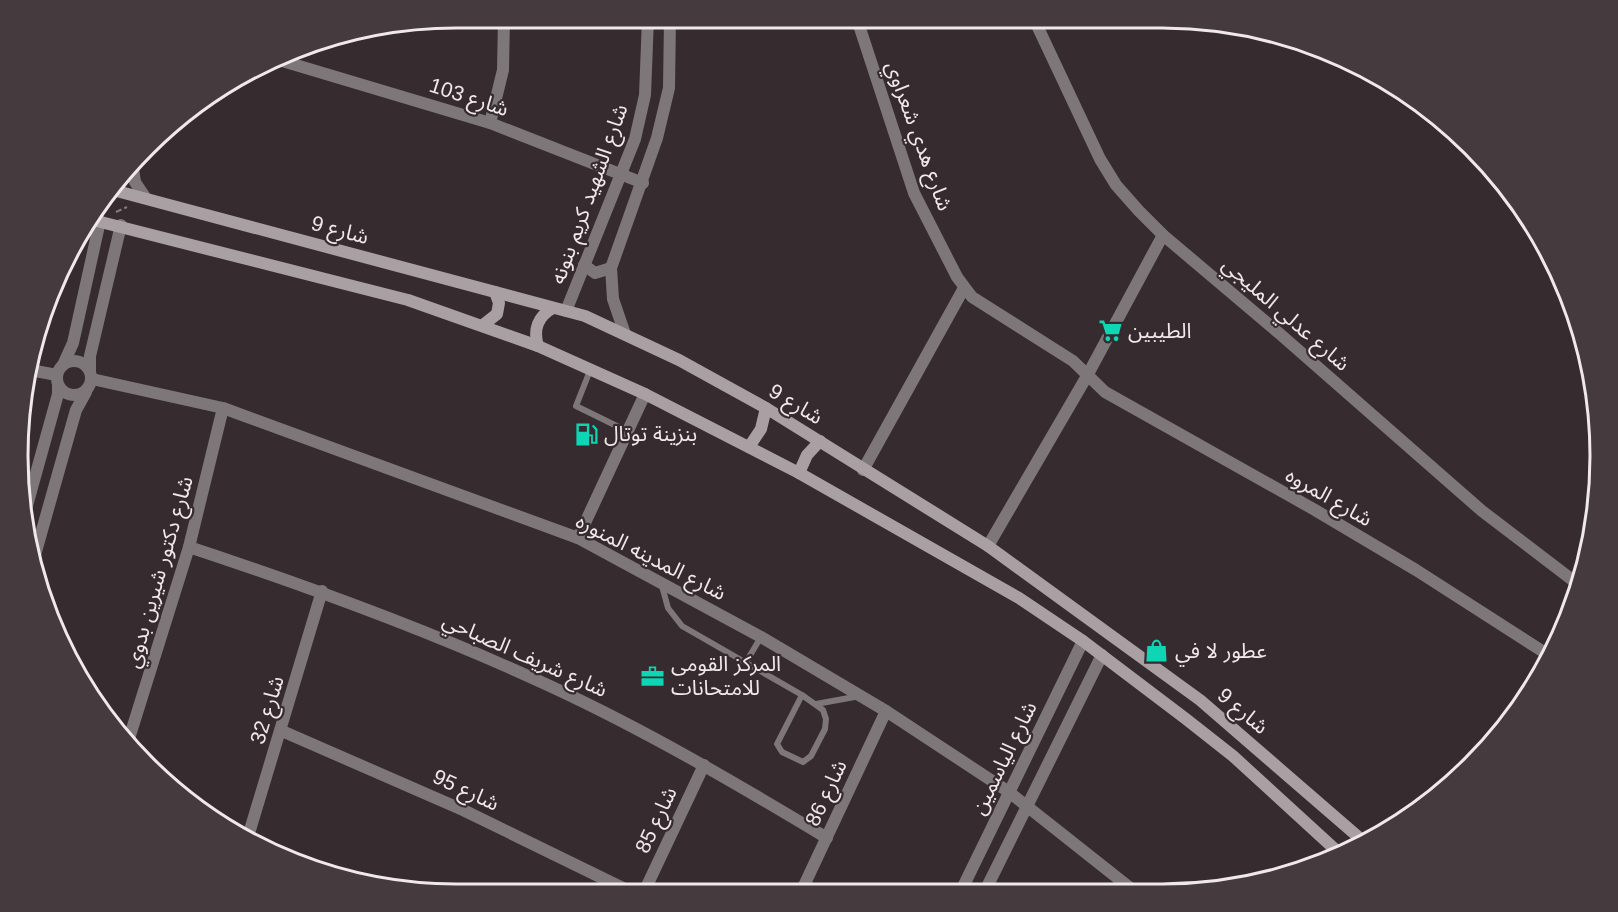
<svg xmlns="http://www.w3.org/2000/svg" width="1618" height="912" viewBox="0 0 1618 912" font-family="Helvetica,'Noto Sans Arabic',sans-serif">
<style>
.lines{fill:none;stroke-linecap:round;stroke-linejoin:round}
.path{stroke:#857b7f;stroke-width:2;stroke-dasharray:6 3;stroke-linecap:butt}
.service{stroke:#7d7779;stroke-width:6}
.minor{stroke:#7d7779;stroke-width:12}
.secondary{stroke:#a9a0a3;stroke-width:12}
.labels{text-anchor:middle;stroke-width:4.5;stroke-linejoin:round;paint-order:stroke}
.street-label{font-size:21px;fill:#f0e9eb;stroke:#362b2f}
.poi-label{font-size:21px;fill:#f0e9eb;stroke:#362b2f;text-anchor:start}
.rim{fill:none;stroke:#f0e9eb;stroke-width:3}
</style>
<rect width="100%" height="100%" fill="#362b2f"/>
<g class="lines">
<polyline class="path" points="116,212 127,207"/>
<g class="service">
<polyline points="591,368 576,406 627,431"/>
<polyline points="662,586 668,608 682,626 802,695 823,710 826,719 825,729 811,756 803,762 782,752 777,744 802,695"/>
<polyline points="746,662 761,637"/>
<polyline points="816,704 860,696"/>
</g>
<g class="minor">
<polyline points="857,19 914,193 957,277 972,297 1073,361 1105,392 1315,510 1416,570 1550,656"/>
<polyline points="1034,19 1100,159 1116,185 1139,211 1163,235 1280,334 1482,511 1579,585"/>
<polyline points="279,60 490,123 643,183"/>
<polyline points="490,123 503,70 504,18"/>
<polyline points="133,169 135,182 145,197"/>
<polyline points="584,265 595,273 611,268"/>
<polyline points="566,311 635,139 645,95 648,18"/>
<polyline points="625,334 613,299 611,268 657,138 669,88 670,18"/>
<circle cx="74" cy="378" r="17"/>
<polyline points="63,365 73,343 100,221"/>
<polyline points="30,370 57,375"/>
<polyline points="90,371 90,356 121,225"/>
<polyline points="92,379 223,408 578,538 761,637 886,711 1009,792 1134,891"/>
<polyline points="863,470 964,288"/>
<polyline points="25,513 58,394 58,385"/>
<polyline points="578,538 645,394"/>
<polyline points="988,546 1087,376 1163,235"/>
<path d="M189 547C313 588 434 632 552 687 647 731 737 784 827 838"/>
<polyline points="35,555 76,410 86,392"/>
<polyline points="282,731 463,810 631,892"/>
<polyline points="127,745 189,547 223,408"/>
<polyline points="247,840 322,591"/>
<polyline points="961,891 1083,641"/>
<polyline points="985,891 1102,655"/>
<polyline points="644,892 704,765"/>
<polyline points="801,892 886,711"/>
</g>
<g class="secondary">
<polyline points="113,190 585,316 679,360 766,408 988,546 1200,700 1363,841"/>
<polyline points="89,219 408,300 538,346 645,394 799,473 1019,598 1083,641 1186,719 1233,756 1339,853"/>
<polyline points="483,325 497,314 499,303 495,292"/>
<path d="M538 346C533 330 538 316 553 308"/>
<polyline points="749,447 761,429 766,408"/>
<polyline points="799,473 807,455 820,441"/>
</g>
</g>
<defs>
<symbol id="supermarket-bare" viewBox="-9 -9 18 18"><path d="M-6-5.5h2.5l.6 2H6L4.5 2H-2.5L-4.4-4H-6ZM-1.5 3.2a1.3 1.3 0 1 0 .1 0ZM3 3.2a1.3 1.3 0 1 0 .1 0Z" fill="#0ed5b4" stroke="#362b2f" stroke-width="2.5" paint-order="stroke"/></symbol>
<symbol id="fuel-bare" viewBox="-9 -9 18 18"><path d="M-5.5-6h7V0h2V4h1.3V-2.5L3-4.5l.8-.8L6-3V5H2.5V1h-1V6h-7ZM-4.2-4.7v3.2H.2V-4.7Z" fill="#0ed5b4" stroke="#362b2f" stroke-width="2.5" paint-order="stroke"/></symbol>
<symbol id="shop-bare" viewBox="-9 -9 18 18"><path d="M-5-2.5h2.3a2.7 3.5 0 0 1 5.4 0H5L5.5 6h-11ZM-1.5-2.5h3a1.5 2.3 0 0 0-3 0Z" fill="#0ed5b4" stroke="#362b2f" stroke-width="2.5" paint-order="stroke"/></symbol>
<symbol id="office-bare" viewBox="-9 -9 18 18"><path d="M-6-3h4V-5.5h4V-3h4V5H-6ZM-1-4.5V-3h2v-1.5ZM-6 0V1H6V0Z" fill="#0ed5b4" stroke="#362b2f" stroke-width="2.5" paint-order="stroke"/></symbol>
</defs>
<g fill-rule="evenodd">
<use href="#supermarket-bare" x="1094" y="314" width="33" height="33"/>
<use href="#fuel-bare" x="570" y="418" width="33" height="33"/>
<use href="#shop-bare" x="1140" y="634" width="33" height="33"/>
<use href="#office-bare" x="636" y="660" width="33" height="33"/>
</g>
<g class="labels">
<g class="street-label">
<text transform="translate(469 97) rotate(18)" y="7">شارع 103</text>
<text transform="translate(919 136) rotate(70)" y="7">شارع هدي شعراوي</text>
<text transform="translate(589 194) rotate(-70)" y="7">شارع الشهيد كريم بنونه</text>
<text transform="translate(340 230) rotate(15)" y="7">شارع 9</text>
<text transform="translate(1286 314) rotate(41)" y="7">شارع عدلي المليجي</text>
<text transform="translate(796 404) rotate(31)" y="7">شارع 9</text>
<text transform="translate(1329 497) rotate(30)" y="7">شارع المروه</text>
<text transform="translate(651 557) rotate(27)" y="7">شارع المدينه المنوره</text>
<text transform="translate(159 572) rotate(-74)" y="7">شارع دكتور شيرين بدوي</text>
<text transform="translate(525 655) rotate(24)" y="7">شارع شريف الصباحي</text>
<text transform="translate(267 710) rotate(-73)" y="7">شارع 32</text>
<text transform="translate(1243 711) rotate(40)" y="7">شارع 9</text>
<text transform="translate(1004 758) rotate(-64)" y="7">شارع الياسمين</text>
<text transform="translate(466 790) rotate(25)" y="7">شارع 95</text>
<text transform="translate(826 793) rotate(-65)" y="7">شارع 86</text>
<text transform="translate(656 820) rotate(-65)" y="7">شارع 85</text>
</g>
<g class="poi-label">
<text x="1128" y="338">الطيبين</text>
<text x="604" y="441">بنزينة توتال</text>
<text x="1175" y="658">عطور لا في</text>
<text x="671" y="671">المركز القومى<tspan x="671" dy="24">للامتحانات</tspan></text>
</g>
</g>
<path d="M0 0H1618V912H0ZM456 28H1162A428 428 0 0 1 1590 456V456A428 428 0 0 1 1162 884H456A428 428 0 0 1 28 456V456A428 428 0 0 1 456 28Z" fill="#453a3e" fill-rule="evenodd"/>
<path class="rim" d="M456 28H1162A428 428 0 0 1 1590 456V456A428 428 0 0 1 1162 884H456A428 428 0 0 1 28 456V456A428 428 0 0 1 456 28Z"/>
</svg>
